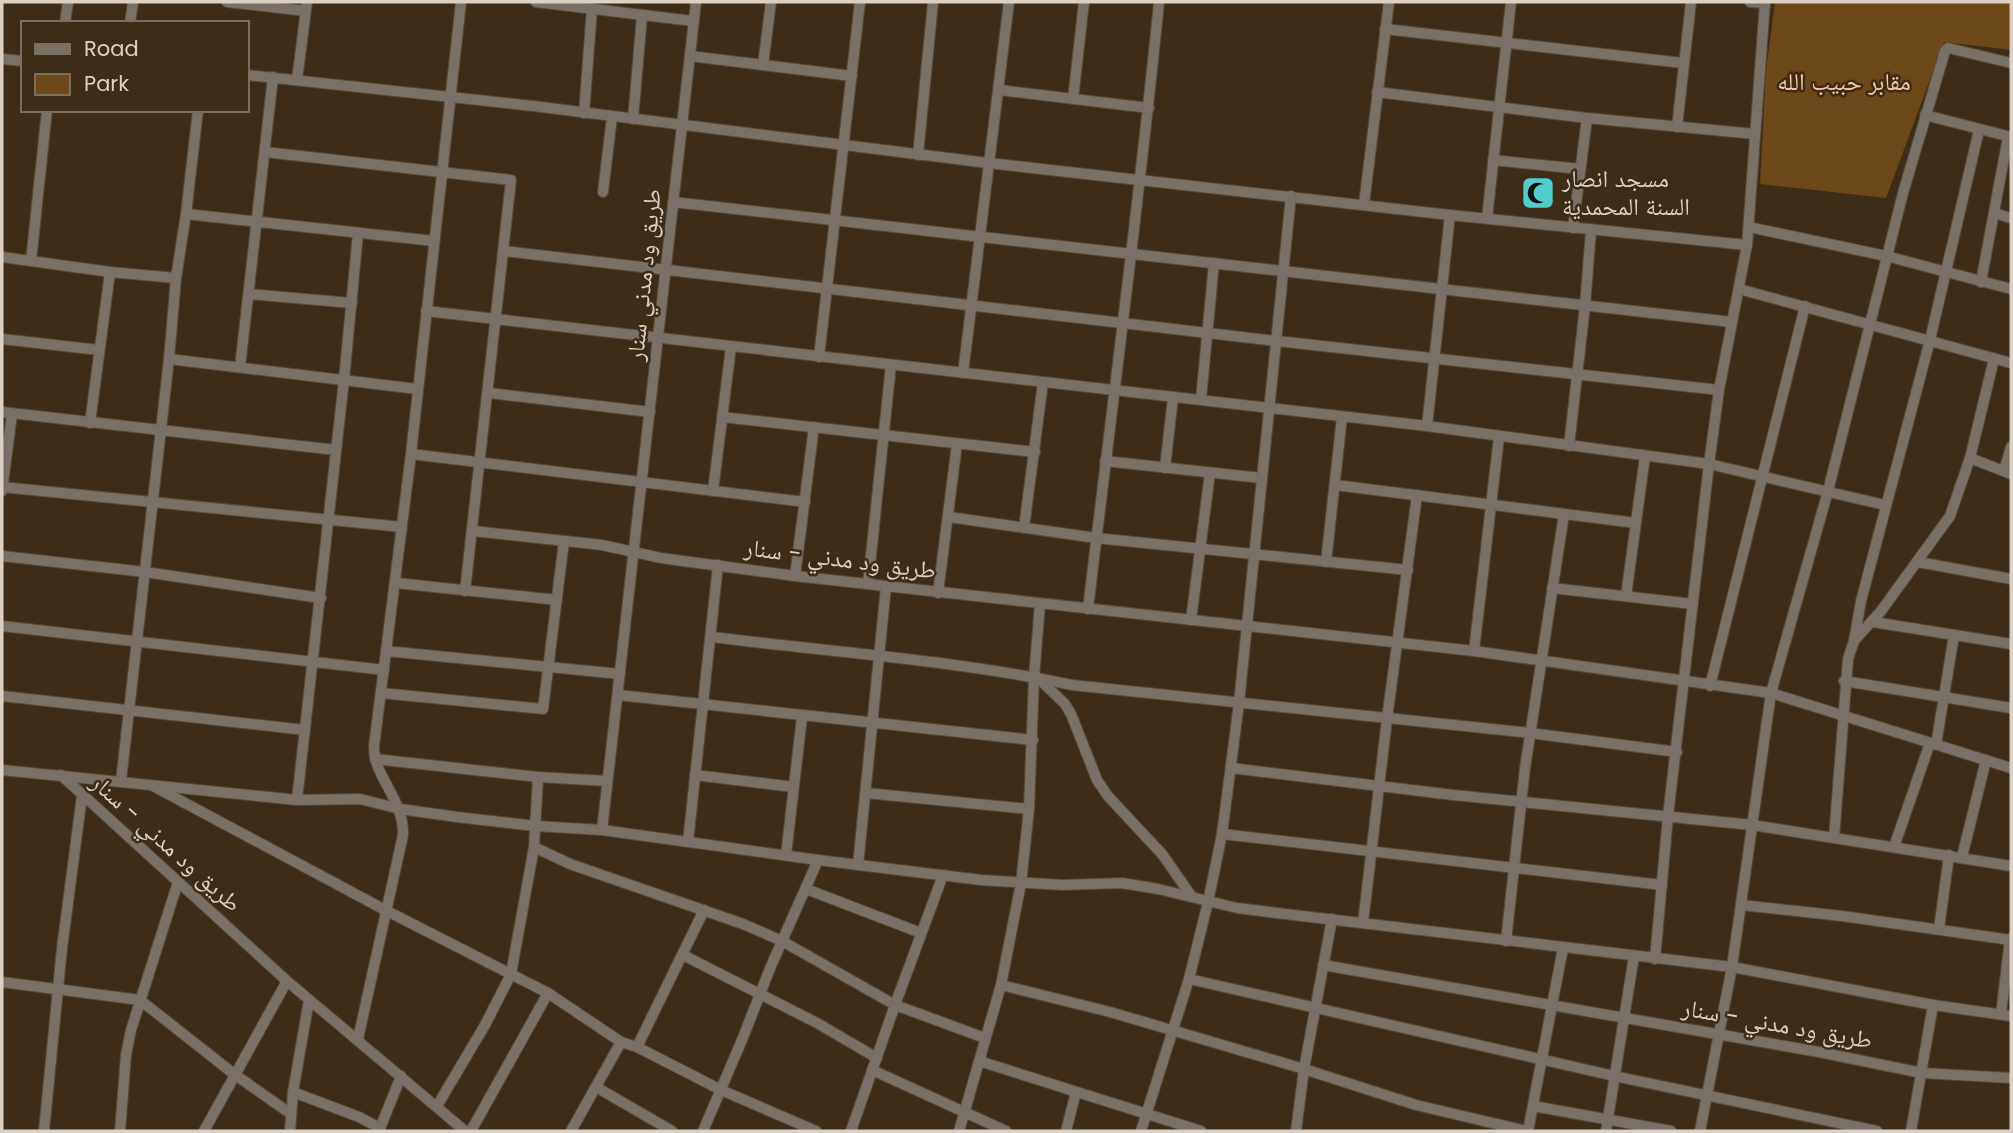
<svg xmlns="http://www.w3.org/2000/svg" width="2013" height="1133" viewBox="0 0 2013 1133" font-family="Poppins,'Noto Naskh Arabic',sans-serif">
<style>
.green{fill:#6d4819}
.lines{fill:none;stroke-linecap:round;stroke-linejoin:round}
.minor-casing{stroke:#594a37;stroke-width:12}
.minor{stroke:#797067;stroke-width:10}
.labels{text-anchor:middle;stroke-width:5;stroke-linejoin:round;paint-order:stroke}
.park-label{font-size:24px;fill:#f6cc9e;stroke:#3c2c18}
.poi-label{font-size:24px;fill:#dbd0c4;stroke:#3c2c18;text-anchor:start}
.street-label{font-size:24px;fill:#dbd0c4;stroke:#3c2c18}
</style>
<rect width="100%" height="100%" fill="#3c2c18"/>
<polygon class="green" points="1775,2 2011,2 2011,50 1944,42 1886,198 1760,184 1766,70"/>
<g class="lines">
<defs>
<g id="minor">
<polyline points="227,2 306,11"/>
<polyline points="536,2 693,21"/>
<polyline points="1750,2 1765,3"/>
<polyline points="65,23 68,2"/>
<polyline points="130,23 133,2"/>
<polyline points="1385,29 1683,63"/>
<polyline points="690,56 852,76"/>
<polyline points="2,59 23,61"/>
<polyline points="763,65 771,2"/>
<polyline points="247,75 533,106 988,163 1450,215 1747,245"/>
<polyline points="297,80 307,2"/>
<polyline points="999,90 1149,108"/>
<polyline points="1377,92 1587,118 1755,134"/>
<polyline points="1073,99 1084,2"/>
<polyline points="584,113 592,9"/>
<polyline points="1925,115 2011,137"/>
<polyline points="633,119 642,16"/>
<polyline points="1677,127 1691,2"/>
<polyline points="265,152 511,180 465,591"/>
<polyline points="918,155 933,2"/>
<polyline points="1493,160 1580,169"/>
<polyline points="603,192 612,117"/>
<polyline points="673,202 1732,322"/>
<polyline points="1364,204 1389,2"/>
<polyline points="1994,213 2011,218"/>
<polyline points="186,214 434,241"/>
<polyline points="1487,218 1511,2"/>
<polyline points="1749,227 1886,256 2011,289"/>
<polyline points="1573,228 1587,118"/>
<polyline points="504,251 1277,341 1719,390"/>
<polyline points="2,257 110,272 176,278"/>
<polyline points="31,261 47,110"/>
<polyline points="1981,282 2008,137"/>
<polyline points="1739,289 2011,363"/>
<polyline points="249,294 352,303"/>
<polyline points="426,311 1427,426 1709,464 1885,505"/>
<polyline points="2,339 99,350"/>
<polyline points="819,357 860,2"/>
<polyline points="169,359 417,389"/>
<polyline points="240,367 273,77"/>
<polyline points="963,373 1009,2"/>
<polyline points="489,393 650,412"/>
<polyline points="1201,399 1214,263"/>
<polyline points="2,412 336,450"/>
<polyline points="722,417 1035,452"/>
<polyline points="90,423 110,272"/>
<polyline points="1427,426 1450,215"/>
<polyline points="1569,446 1585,306 1591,230"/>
<polyline points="411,454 805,502"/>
<polyline points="1970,458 2011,474"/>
<polyline points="1105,461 1261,478"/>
<polyline points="1165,468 1173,397"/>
<polyline points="2004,471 2011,447"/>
<polyline points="1335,485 1636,523"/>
<polyline points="2,487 402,527"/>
<polyline points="2,491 12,414"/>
<polyline points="713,491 731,347"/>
<polyline points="949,517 1096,538 1408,570"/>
<polyline points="1024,528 1043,382"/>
<polyline points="473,531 602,545 661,558 795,576 1474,651 1771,693 2011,768"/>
<polyline points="2,556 145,572 321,598"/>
<polyline points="1326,562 1342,417"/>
<polyline points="1918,562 2011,579"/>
<polyline points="795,576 814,427"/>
<polyline points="396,583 557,600"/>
<polyline points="868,584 891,365"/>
<polyline points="1552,588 1693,604"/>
<polyline points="938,593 957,444"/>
<polyline points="1626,596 1645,456"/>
<path d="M1088 609C1112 406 1139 205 1159 2"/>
<polyline points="1191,620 1210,473"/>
<polyline points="1873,622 2011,644"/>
<polyline points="2,626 384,670"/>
<path d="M712 637C832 652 953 660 1072 685L1530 733 1677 752"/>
<polyline points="1854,641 1881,611 1950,516 1970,458 1994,359"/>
<polyline points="386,651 620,674"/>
<polyline points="1474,651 1499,437"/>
<polyline points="1038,678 1065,704 1071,714 1097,780 1107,795 1162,854 1192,897"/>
<polyline points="1844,681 2011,708"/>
<polyline points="1710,686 1805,306"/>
<polyline points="381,693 543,709 564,541"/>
<polyline points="618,695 1033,740"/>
<polyline points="2,696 305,730"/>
<polyline points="1936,745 1954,635"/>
<polyline points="375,759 538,777 607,781"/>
<polyline points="1231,768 1453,795 1752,825 2011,866"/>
<polyline points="2,770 297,800 360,799 400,809 457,817 535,826 602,830 818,860 981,880 1063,885 1122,883 1158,889 1237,908 1285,914 1732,967 1933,1005 2011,1016"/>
<polyline points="61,775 287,981 465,1131"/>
<polyline points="695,775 794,787"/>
<polyline points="121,781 169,359 176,278 186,214 198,110"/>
<polyline points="155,787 387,911 548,993 621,1042 637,1047 721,1090 816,1131"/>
<polyline points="866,793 1029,809"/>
<polyline points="297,800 344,380 358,233"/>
<polyline points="602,830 696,2"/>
<polyline points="1222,834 1662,885"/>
<polyline points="1834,838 1848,659 1854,641 1861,601 1930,340 1979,130"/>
<polyline points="688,842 718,565"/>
<polyline points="534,847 570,864 743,924 782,941 895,1005 985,1038"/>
<polyline points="1894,847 1930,743"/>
<polyline points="786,855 802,717"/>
<polyline points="1962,857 1986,760"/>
<polyline points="858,865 886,587"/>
<polyline points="806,889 921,933"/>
<polyline points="1741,905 1842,916 2011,940"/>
<polyline points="1363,923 1387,719 1417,495"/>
<polyline points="1939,929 1949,855"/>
<polyline points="1506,941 1525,768 1564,514"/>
<polyline points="683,955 817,1023 877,1058"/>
<polyline points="1655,959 1668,816 1709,464 1719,390 1747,245 1765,2"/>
<polyline points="1323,965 1819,1052 1922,1073 2011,1078"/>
<polyline points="1189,979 1614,1076 1877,1131"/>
<polyline points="2,982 140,1000 234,1074 291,1114"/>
<polyline points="1001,985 1110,1012 1304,1069 1416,1105 1526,1131"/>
<polyline points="2001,1014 2010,939"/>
<path d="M358 1039 403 835C404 799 373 776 374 746L411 454 461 2"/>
<polyline points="637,1047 704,910"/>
<polyline points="979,1061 1201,1131"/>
<polyline points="872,1070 1006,1131"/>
<polyline points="596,1087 672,1131"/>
<polyline points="293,1092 359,1117 380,1128"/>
<polyline points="437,1106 485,1025 511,974 534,847 538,777"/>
<polyline points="1533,1106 1671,1131"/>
<polyline points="44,1131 62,948 82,796"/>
<polyline points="120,1131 126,1055 131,1030 178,882"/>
<polyline points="204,1131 287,981"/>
<polyline points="290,1131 293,1092 309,1000"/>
<polyline points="379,1131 401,1076"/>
<polyline points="471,1131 548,993"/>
<polyline points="571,1131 621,1042"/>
<polyline points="703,1131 742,1040 771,966 818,860"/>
<polyline points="851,1131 895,1005 943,875"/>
<polyline points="959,1131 1001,985 1021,883 1029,809 1034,677 1040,604"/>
<polyline points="1066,1131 1076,1092"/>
<polyline points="1141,1131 1189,979 1208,902 1222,834 1239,703 1291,196"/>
<polyline points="1296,1131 1304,1069 1332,919"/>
<polyline points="1528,1131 1563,948"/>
<polyline points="1606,1131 1634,956"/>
<polyline points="1700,1131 1732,967 1771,693 1828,491 1903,193 1945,51 1948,48 2011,63"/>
<polyline points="1911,1131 1933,1005"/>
</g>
</defs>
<use href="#minor" class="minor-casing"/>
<use href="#minor" class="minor"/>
</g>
<defs>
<symbol id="mosque-square" viewBox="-11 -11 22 22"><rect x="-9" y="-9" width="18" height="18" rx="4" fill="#52cdcc" stroke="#3c2c18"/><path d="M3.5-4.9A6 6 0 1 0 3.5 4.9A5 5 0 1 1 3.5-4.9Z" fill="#111"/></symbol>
</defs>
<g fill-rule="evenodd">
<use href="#mosque-square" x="1519" y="174" width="38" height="38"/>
</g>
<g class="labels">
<g class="park-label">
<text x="1844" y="90">مقابر حبيب الله</text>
</g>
<g class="poi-label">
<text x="1562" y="187">مسجد انصار<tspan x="1562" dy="28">السنة المحمدية</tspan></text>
</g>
<g class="street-label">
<text transform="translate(644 275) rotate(-84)" y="8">طريق ود مدني سنار</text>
<text transform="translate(840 559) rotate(7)" y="8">طريق ود مدني - سنار</text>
<text transform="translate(166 843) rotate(42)" y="8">طريق ود مدني - سنار</text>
<text transform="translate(1777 1024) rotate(10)" y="8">طريق ود مدني - سنار</text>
</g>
</g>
<rect width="2013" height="1133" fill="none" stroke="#dbd0c4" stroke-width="7"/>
<rect x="21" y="21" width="228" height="91" fill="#3c2c18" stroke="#7c6e5d" stroke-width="2"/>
<rect x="35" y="44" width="35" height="10" fill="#797067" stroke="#7c6e5d" stroke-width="2"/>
<text x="84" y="56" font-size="21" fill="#dbd0c4">Road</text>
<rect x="35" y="74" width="35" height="21" fill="#6d4819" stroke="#7c6e5d" stroke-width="2"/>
<text x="84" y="91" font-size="21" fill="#dbd0c4">Park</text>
</svg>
